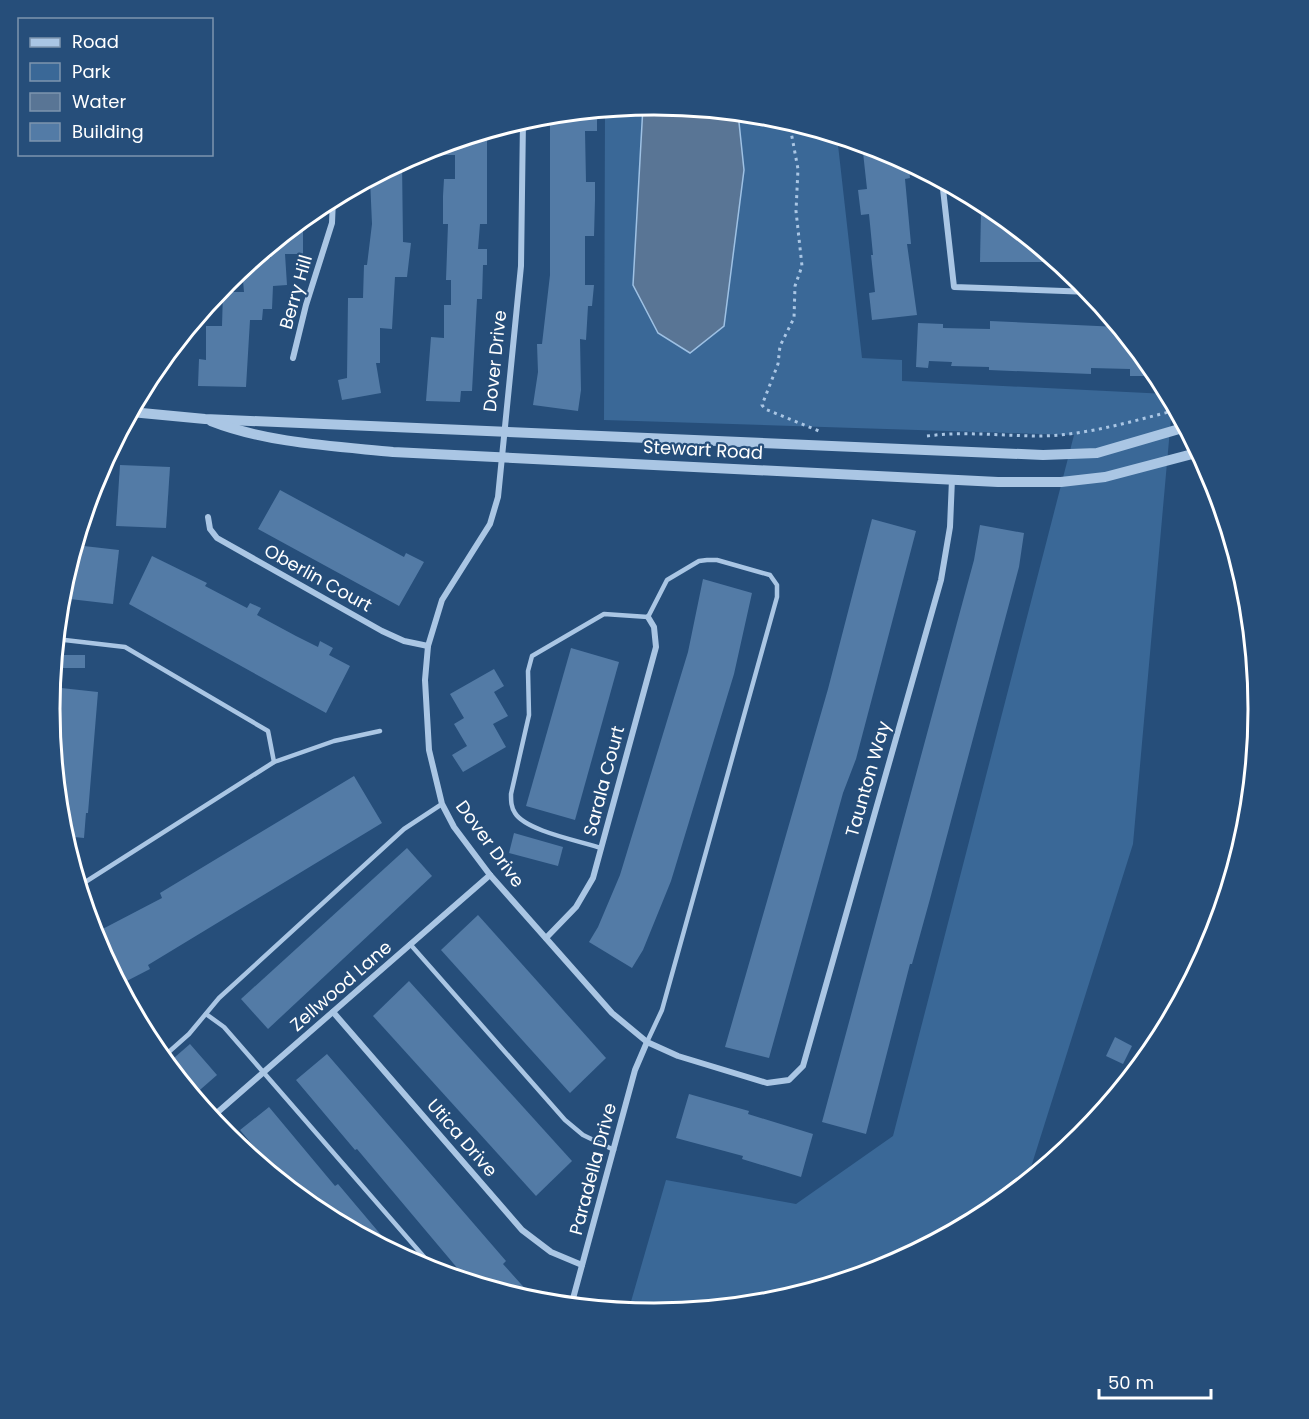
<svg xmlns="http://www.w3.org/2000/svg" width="1309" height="1419" viewBox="0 0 1309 1419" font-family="Poppins,sans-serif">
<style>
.green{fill:#3a6897}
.water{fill:#597595;stroke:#9ec1e4;stroke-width:1.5}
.building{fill:#537ba6}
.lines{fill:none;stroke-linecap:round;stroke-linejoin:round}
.path{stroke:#aac6e4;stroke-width:3;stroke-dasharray:3 4.5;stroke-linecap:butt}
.service{stroke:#aac6e4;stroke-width:4.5}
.minor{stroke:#aac6e4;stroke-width:6}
.tertiary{stroke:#aac6e4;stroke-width:10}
.labels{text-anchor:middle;stroke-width:4.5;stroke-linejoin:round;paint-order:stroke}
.street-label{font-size:18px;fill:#fff;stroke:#264e7a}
.rim{fill:none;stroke:#fff;stroke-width:3}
</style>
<rect width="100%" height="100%" fill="#264e7a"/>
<polygon class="green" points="655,105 773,116 837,136 862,358 902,360 902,381 1167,394 1171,418 1133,844 1026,1183 990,1213 886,1269 772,1303 654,1314 628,1312 666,1180 796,1204 893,1136 1074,435 604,420 605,109"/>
<polygon class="water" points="655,105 738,113 744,170 724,326 690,353 658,333 633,285 643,106"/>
<g class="building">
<polygon points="597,110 597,131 585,131 586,182 595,182 595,200 594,236 585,236 585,285 594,285 592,306 588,306 586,340 580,339 581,390 578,411 533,405 538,372 537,344 542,344 550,275 550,115"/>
<polygon points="487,131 487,224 480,224 478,249 487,249 487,265 483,265 482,299 477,299 472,391 461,391 460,402 426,401 431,337 444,338 444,305 451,305 451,280 446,280 448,224 443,224 443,196 444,179 455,179 455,155 443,155 443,144"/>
<polygon points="862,143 886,151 908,162 910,178 905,179 911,244 907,244 917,315 872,320 869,293 875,292 871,255 873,255 869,214 861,215 858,190 867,189"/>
<polygon points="402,162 403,242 411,243 407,277 395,277 392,329 380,328 380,363 376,363 381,393 342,400 338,380 347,378 348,298 363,298 364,265 367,265 372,224 370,179"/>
<polygon points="981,212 998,213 1058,262 980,262"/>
<polygon points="303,219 303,254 285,254 287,285 273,286 272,309 263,309 262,320 250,320 246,387 198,386 199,359 206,360 206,326 222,326 223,292 244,292 242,269 254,260 271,258 271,245"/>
<polygon points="990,321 1119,327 1159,376 1130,376 1130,369 1091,368 1091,374 989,370 989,367 951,366 952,362 929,361 928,368 916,367 918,323 943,324 943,328 990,329"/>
<polygon points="120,465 170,467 166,528 116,526"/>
<polygon points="280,490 404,557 406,553 424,562 399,606 258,529"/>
<polygon points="872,519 916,531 856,759 843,793 769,1058 725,1047 828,689"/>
<polygon points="980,525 1024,533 1019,567 930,899 912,964 910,964 866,1134 822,1122 974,560"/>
<polygon points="75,545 119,550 113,604 61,598"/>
<polygon points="152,556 207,583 205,586 247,608 250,603 261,608 257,615 296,636 318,647 320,641 333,648 329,655 350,666 326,713 129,604"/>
<polygon points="703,579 752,593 734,674 671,881 643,950 632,968 589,942 598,927 620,875 688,652"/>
<polygon points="571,648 619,662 575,820 526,806"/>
<polygon points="55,655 85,655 85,668 54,668"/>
<polygon points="494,669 504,686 494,692 508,716 493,724 506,747 463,772 452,755 467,746 454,724 464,718 450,694"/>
<polygon points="52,687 98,692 88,813 86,813 84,838 64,836 61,827 50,709"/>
<polygon points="354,776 382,823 148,965 150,969 119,985 93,934 162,898 160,893"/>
<polygon points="514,833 563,847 558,866 509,853"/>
<polygon points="407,848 432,876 268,1029 241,999"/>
<polygon points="478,915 606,1058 570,1093 441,950"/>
<polygon points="409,981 572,1161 536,1196 373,1016"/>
<polygon points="1115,1037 1132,1046 1123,1064 1106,1056"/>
<polygon points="190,1044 217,1075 193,1096 167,1064"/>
<polygon points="327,1054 506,1261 503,1264 538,1303 469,1282 357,1149 355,1150 296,1080"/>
<polygon points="689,1094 749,1111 748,1114 813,1134 801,1177 742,1159 743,1156 676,1138"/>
<polygon points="269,1107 335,1186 338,1184 398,1255 318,1212 290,1189 240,1130"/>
</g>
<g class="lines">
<g class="path">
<polyline points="789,121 798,169 796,211 802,266 795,286 794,318 780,346 778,364 762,405 765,409 819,431"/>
<path d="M927 436C965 431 1003 436 1042 436 1088 435 1132 421 1177 410"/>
</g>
<g class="service">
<polyline points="56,639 125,647 268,731 274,762"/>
<path d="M601 848C580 841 526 831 515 813 511 807 511 801 511 794L529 715 528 671 532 656 604 614 648 617 667 580 699 561 707 560H717L770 575 777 585V597L662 1010 647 1042"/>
<polyline points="79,886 274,762 334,741 380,731"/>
<polyline points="410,944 565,1120 583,1135 614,1150"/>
<polyline points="206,1014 224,1027 438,1273"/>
<polyline points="162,1058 189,1034 219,998 404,829 442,804"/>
</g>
<g class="minor">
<polyline points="523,120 521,266 498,497 490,524 442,600 428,646 425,680 429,750 442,804 454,827 490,875 612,1013 647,1042 678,1056 767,1083 789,1080 803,1066 941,580 950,527 952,479"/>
<polyline points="942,180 954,287 1091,292"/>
<polyline points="293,358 306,305 332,223 333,199"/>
<polyline points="208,517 210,529 217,538 382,631 404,641 428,646"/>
<polyline points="546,938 576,907 593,878 656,647 654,627 648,617"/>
<polyline points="333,1012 522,1230 551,1252 582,1265"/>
<polyline points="211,1118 490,875"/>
<polyline points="571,1306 635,1070 647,1042"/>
</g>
<g class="tertiary">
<polyline points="131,412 205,419 1043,455 1097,453 1186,427"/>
<path d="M211 421C267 443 333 446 393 452L998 482H1061L1105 477 1200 452"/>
</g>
</g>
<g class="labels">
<g class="street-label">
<text transform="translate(296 292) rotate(-74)" y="6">Berry Hill</text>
<text transform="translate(495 361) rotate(-84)" y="6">Dover Drive</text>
<text transform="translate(703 450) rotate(3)" y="6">Stewart Road</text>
<text transform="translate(318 578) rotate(29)" y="6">Oberlin Court</text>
<text transform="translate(868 779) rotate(-74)" y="6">Taunton Way</text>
<text transform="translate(604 781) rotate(-75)" y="6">Sarala Court</text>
<text transform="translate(490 844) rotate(54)" y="6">Dover Drive</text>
<text transform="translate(341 986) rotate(-41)" y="6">Zellwood Lane</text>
<text transform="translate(462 1138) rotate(49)" y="6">Utica Drive</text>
<text transform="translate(593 1169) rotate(-75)" y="6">Paradella Drive</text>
</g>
</g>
<path d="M0 0H1309V1419H0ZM60 709a594 594 0 1 1 1188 0a594 594 0 1 1-1188 0Z" fill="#264e7a" fill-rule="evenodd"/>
<path class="rim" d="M60 709a594 594 0 1 1 1188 0a594 594 0 1 1-1188 0Z"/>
<rect x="18" y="18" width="195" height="138" fill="#264e7a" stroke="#7d95af" stroke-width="1.5"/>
<rect x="30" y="38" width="30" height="9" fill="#aac6e4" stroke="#7d95af" stroke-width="1.5"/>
<text x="72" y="48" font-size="18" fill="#ffffff">Road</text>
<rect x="30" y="63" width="30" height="18" fill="#3a6897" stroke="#7d95af" stroke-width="1.5"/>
<text x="72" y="78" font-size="18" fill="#ffffff">Park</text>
<rect x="30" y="93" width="30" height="18" fill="#597595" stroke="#7d95af" stroke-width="1.5"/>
<text x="72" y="108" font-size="18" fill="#ffffff">Water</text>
<rect x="30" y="123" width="30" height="18" fill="#537ba6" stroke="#7d95af" stroke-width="1.5"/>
<text x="72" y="138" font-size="18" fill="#ffffff">Building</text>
<path d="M1099 1389v9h112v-9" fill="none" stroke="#ffffff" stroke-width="3"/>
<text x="1108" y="1389" font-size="18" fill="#ffffff" stroke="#264e7a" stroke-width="4.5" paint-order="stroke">50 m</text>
</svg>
